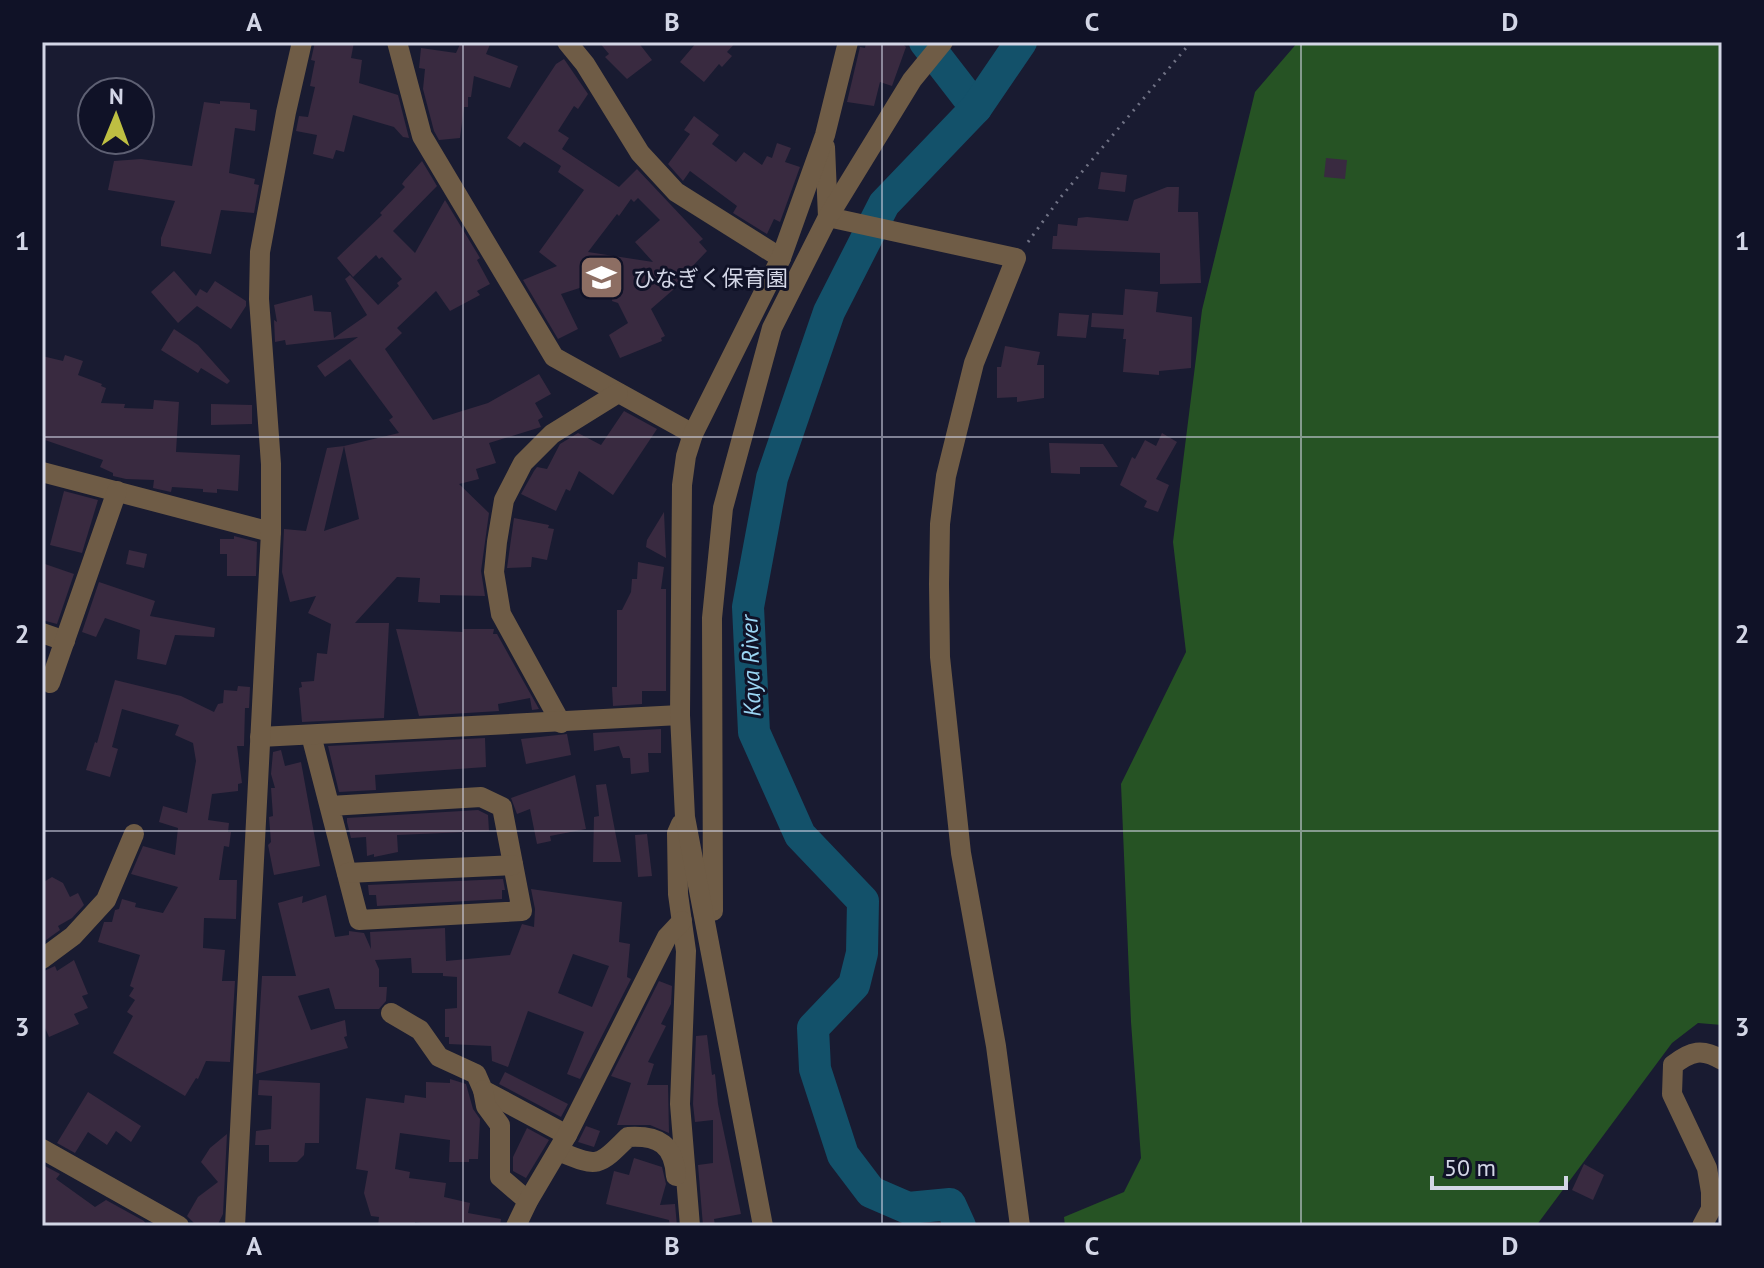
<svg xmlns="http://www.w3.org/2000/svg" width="1764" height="1268" viewBox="0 0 1764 1268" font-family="'PT Sans','Noto Sans JP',sans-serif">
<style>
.forest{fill:#265324}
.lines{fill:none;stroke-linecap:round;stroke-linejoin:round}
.river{stroke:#13516a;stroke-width:32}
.building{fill:#392a40;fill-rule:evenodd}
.path{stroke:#717386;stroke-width:3;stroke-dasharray:2 6;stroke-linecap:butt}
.minor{stroke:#6f5c46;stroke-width:20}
.grid{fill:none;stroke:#d3d6e6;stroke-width:2;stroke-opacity:0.55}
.labels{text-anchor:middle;stroke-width:6;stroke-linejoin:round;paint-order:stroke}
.poi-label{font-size:22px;fill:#d3d6e6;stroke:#101227;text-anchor:start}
.water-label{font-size:24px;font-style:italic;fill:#9bd5f3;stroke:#101227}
.neatline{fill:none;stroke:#d3d6e6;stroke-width:3}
.grid-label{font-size:26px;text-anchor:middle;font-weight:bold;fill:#d3d6e6}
</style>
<rect width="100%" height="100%" fill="#191b31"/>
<polygon class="forest" points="1298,42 1722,42 1722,1025 1698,1023 1672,1043 1536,1226 1065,1226 1064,1217 1124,1192 1141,1158 1131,1022 1121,784 1186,652 1173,542 1202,310 1255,92"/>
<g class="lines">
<g class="river">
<polyline points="925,42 976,108"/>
<polyline points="960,1226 950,1204 908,1208 871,1192 843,1155 815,1069 813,1028 854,985 862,953 863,901 800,835 754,732 748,607 772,478 829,312 884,204 976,108 1021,42"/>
</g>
</g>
<g class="building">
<polygon points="315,42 354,42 351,58 362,60 359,83 398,95 409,138 403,137 394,127 353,115 344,152 336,150 333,159 313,154 317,135 296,131 299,116 308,117 315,87 310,86 315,61 311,60"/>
<polygon points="461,42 491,42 486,54 518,66 510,88 474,76 471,97 468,97 468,107 464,107 460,138 439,140 434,131 423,89 425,69 419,68 421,48 456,53"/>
<polygon points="599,42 638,42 652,60 627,79 605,57 609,54"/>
<polygon points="697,42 736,42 727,52 732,56 722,67 719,64 704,82 680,62"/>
<polygon points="866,42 901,42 906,47 892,86 880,82 874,106 847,102 860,47 865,48"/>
<path d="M564 59 588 94 578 109 574 106 558 131 569 138 562 149 619 187 637 169 703 239 699 242 707 251 686 273 689 276 651 309 665 336 661 338 662 341 620 358 609 335 628 323 618 303 612 301 614 286 595 283 561 294 578 329 558 339 523 280 557 266 539 252 584 190 558 172 561 166 524 142 520 147 507 138 556 64ZM638 198 660 220 635 242 653 262 588 252 617 214 619 216 631 199 634 202Z"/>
<polygon points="220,101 250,103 250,109 257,110 255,131 235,128 229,173 255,179 254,184 259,185 254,213 221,210 211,254 161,246 161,238 175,201 108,190 114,161 141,159 192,166 204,102 220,104"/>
<polygon points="694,116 719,135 712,144 736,162 744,152 762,165 767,156 772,158 777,143 791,148 785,162 800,167 780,222 774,219 767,234 733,213 737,206 690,171 683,181 668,164 690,134 684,130"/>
<polygon points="1326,158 1347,160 1345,179 1324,177"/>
<polygon points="422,161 437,186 393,231 415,253 445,200 480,258 477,260 490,284 477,291 480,295 450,311 436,291 397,328 402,333 385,349 433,420 488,403 539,374 551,394 535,403 543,417 538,420 541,427 489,443 496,463 476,469 479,479 459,484 489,513 481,571 485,596 440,595 440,603 418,602 420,578 397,577 355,623 389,623 384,718 302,722 299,688 302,687 301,682 314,681 317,653 327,654 331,624 308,613 316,596 290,602 282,572 284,529 306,531 327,448 344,446 324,531 359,519 344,446 399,433 389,420 393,417 350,359 325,377 317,366 358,337 286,345 285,340 275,342 274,320 277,322 274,305 312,295 314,311 331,312 334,338 367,315 345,279 350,275 378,305 399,286 397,283 402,279 382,257 379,259 376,255 353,277 337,258 382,215 380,213 405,187 402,184 404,181"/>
<polygon points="1101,172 1127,175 1125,192 1098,189"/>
<polygon points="1167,187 1179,187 1178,212 1198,212 1201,283 1160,284 1160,253 1052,249 1053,236 1057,236 1058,224 1077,226 1078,218 1087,217 1128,221 1134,200"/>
<polygon points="174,271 196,296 200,289 207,293 215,281 246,301 246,306 231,329 197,306 178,323 151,292"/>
<polygon points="1125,289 1158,292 1156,312 1192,317 1191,368 1159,371 1159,375 1123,372 1126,339 1123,339 1124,329 1091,327 1092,313 1123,315"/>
<polygon points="1059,313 1089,315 1086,338 1057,336"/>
<polygon points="174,329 198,345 230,381 227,384 201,368 198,373 161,350"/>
<polygon points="1005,346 1040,352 1037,365 1044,365 1044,398 1017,402 1017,397 997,398 997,367 1001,367"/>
<polygon points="65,355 83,361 78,375 102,384 101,386 106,388 101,403 125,404 124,408 153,409 154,400 179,402 176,452 240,455 238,491 217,489 217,493 203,492 203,489 172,487 171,492 153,488 154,480 126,479 113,476 113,473 100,467 103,460 42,439 42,356 63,361"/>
<polygon points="211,404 252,405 252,424 211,425"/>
<polygon points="624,411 657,429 613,495 579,471 570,491 566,489 556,511 521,494 534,471 537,467 547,469 560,444 578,433 601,445"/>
<polygon points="1162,433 1177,442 1156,479 1169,485 1158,512 1144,507 1147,501 1120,485 1132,457 1135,459 1145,440 1156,446"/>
<polygon points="1049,443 1103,444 1118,467 1080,467 1080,474 1051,473"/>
<polygon points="64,491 98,500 82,553 50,545"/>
<polygon points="664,512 666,558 646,547 647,540"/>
<polygon points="514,518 549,525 548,528 554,529 547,560 532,557 531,567 507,568"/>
<polygon points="234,536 257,542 256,576 227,576 227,554 220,554 220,539 234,539"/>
<polygon points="129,550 147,554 144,568 126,564"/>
<polygon points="638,562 664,567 661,589 666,589 666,691 642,691 642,704 613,706 612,687 617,687 617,610 622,610 631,592 632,579 637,579"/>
<polygon points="42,563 74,574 57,624 42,620"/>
<polygon points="99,582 155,601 150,616 215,628 214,637 175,635 166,665 137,659 140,630 105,618 96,637 82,632"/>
<polygon points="396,629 463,632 463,629 494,629 493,634 497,634 539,709 532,710 530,698 498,704 499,711 419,716"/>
<polygon points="115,680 181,696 214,712 218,704 223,703 224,690 237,691 238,686 250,687 249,708 245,708 244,746 237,746 242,783 238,784 238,791 212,794 208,820 229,823 228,832 231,832 229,847 224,846 219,880 237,880 236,919 204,918 203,948 225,950 222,981 235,981 230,1062 206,1061 198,1079 196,1078 185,1096 113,1053 133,1016 127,1012 135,1000 129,996 134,988 130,986 140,955 98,942 104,922 112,922 115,910 119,909 122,899 136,903 135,907 163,913 178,887 131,874 143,846 175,855 178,828 159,822 163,806 187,813 196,761 193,743 175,735 179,725 122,709 112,747 118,749 110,777 86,770 95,742 97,743"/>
<polygon points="661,729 661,753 648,753 649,772 631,774 630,758 623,758 619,746 594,751 593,733"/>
<polygon points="567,734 571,755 526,764 521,739"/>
<polygon points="485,738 486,767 375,775 376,790 339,792 328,746"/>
<polygon points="281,750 285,766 301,762 320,866 274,875 268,845 271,842 269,817 273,816 271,788 275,788 271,774 273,752"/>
<polygon points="575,775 586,829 550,836 551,841 537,844 530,809 517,814 511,798"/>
<polygon points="606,784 621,862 593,862 594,817 599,816 596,785"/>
<polygon points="478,810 488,815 489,831 397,835 398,852 374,857 374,854 367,856 366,837 351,838 347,822 347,818"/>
<polygon points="647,834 652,876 638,877 635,835"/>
<polygon points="52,877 63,883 70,897 78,893 84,905 72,918 58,926 60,930 42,943 42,883"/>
<polygon points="503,879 505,890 502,890 502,899 377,906 376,895 369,895 368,885"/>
<path d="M531 889 622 902 619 942 630 944 627 977 631 979 580 1079 567 1074 584 1032 528 1011 508 1067 492 1061 491 1046 449 1044V1037H445V1009L457 1008V977L443 976V973H412L411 958 375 960 379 969V987H387L386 1001 379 1009H335L329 988 298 996 311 1030 345 1020 347 1036 344 1037 348 1048 256 1074 262 976H296L278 903 303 896 302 903 326 895 335 937 349 935V931L364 933 371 949 370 932 445 928 446 961 510 955 522 924 534 927 535 909ZM573 954 609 966 592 1007 558 993Z"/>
<polygon points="74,960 88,994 82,996 88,1008 74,1014 79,1024 49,1037 42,1021 42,972 55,966 57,971"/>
<polygon points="659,981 672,986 671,1004 661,1024 666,1026 648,1062 654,1064 647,1085 668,1085 669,1133 650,1125 617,1125 631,1083 611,1076"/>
<polygon points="707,1035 712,1075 715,1074 718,1104 741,1214 714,1219 715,1226 703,1226 698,1165 713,1163 713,1120 695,1122 693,1104 696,1036"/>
<polygon points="505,1072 568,1104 561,1117 499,1084"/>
<polygon points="450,1079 466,1084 473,1109 480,1119 478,1159 469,1159 469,1162 449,1162 450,1140 400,1133 395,1169 410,1172 409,1178 446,1183 444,1197 470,1203 468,1213 501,1219 500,1226 440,1226 415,1222 415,1226 378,1226 379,1217 371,1216 364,1193 368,1171 356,1169 366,1098 404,1103 405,1095 426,1098 426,1082 450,1083"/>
<polygon points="259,1080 320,1083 319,1143 305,1143 304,1155 297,1162 269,1162 269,1145 255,1145 256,1131 271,1129 272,1096 258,1095"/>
<polygon points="88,1092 141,1126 131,1142 116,1131 107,1145 88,1132 75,1153 57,1143"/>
<polygon points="586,1126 600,1131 594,1147 578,1142"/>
<polygon points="527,1128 549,1140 526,1178 513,1171 513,1157"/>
<polygon points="227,1134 223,1214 217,1226 197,1226 187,1216 198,1197 218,1182 201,1162 210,1148"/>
<polygon points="634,1158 662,1167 666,1184 660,1205 675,1204 677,1226 670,1226 669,1220 606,1204 614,1171 629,1175"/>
<polygon points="1584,1164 1604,1175 1593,1200 1572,1190"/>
<polygon points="43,1165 60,1174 56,1179 95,1207 106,1200 144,1221 147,1226 42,1226"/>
</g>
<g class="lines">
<polyline class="path" points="1028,242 1060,198 1191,42"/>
<g class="minor">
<polyline points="397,42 422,136 554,357 693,434"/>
<polyline points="567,42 585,64 640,153 676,192 781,258"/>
<polyline points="825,147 828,217"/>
<polyline points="828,217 1016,258 974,363 946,476 940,524 939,584 940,657 961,853 996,1046 1020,1226"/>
<polyline points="42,472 271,532"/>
<polyline points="42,633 65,641"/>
<polyline points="50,683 117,491"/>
<polyline points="561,723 501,614 494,572 497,542 504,500 523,463 552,434 618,393"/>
<polyline points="311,735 359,920 522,911 502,807 481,797 330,806"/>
<polyline points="260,737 680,715"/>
<polyline points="681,824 677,833 678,894 686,951 680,1104 690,1226"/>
<polyline points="347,873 513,865"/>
<polyline points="713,911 712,618 723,508 772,328 828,217 912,80 943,42"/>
<polyline points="42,959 73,936 106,900 134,834"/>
<polyline points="391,1013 420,1030 439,1057 476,1074 483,1090 567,1135"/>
<polyline points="483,1090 486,1106 500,1125 500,1177 528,1201"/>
<polyline points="42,1149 179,1226"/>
<path d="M558 1151C598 1167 597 1168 628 1137 659 1135 674 1145 676 1176"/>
<polyline points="235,1226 271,532 271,464 259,299 260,252 286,112 302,42"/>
<polyline points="516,1226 528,1201 567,1135 667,937 682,921"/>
<polyline points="763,1226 685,817 680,715 682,485 686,456 693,434 781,258 825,135 848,42"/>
<path d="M1702 1226 1711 1209V1192L1707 1168 1672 1094 1673 1065C1691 1051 1702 1048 1722 1060"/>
</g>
</g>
<path class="grid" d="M463 42V1226M882 42V1226M1301 42V1226M42 437H1722M42 831H1722"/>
<defs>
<symbol id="school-square" viewBox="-11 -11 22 22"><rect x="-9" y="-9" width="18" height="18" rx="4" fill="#8d6e63" stroke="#101227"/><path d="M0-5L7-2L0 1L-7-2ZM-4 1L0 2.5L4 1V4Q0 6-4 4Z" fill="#fff"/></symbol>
</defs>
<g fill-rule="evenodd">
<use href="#school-square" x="576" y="252" width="51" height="51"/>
</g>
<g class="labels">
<g class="poi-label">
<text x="633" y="286">ひなぎく保育園</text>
</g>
<g class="water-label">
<text transform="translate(751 666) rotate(-92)" y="8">Kaya River</text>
</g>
</g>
<rect width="1764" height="1268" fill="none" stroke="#101227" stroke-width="88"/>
<g transform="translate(116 116) rotate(1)"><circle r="38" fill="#101227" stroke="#5e6073" stroke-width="2"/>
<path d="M0-6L14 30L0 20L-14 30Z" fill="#bebf42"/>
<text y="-12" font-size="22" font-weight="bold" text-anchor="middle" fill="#d3d6e6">N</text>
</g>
<path d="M1432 1176v12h134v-12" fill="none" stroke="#d3d6e6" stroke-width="4"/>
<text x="1444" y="1176" font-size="24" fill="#d3d6e6" stroke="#101227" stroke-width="6" paint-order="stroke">50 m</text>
<rect x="44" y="44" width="1676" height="1180" class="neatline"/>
<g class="grid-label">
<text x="254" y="31">A</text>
<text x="672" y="31">B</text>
<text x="1092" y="31">C</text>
<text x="1510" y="31">D</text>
<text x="22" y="250">1</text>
<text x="1742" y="250">1</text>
<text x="22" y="643">2</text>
<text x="1742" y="643">2</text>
<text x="22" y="1036">3</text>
<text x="1742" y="1036">3</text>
<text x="254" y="1255">A</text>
<text x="672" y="1255">B</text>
<text x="1092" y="1255">C</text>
<text x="1510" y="1255">D</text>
</g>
</svg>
